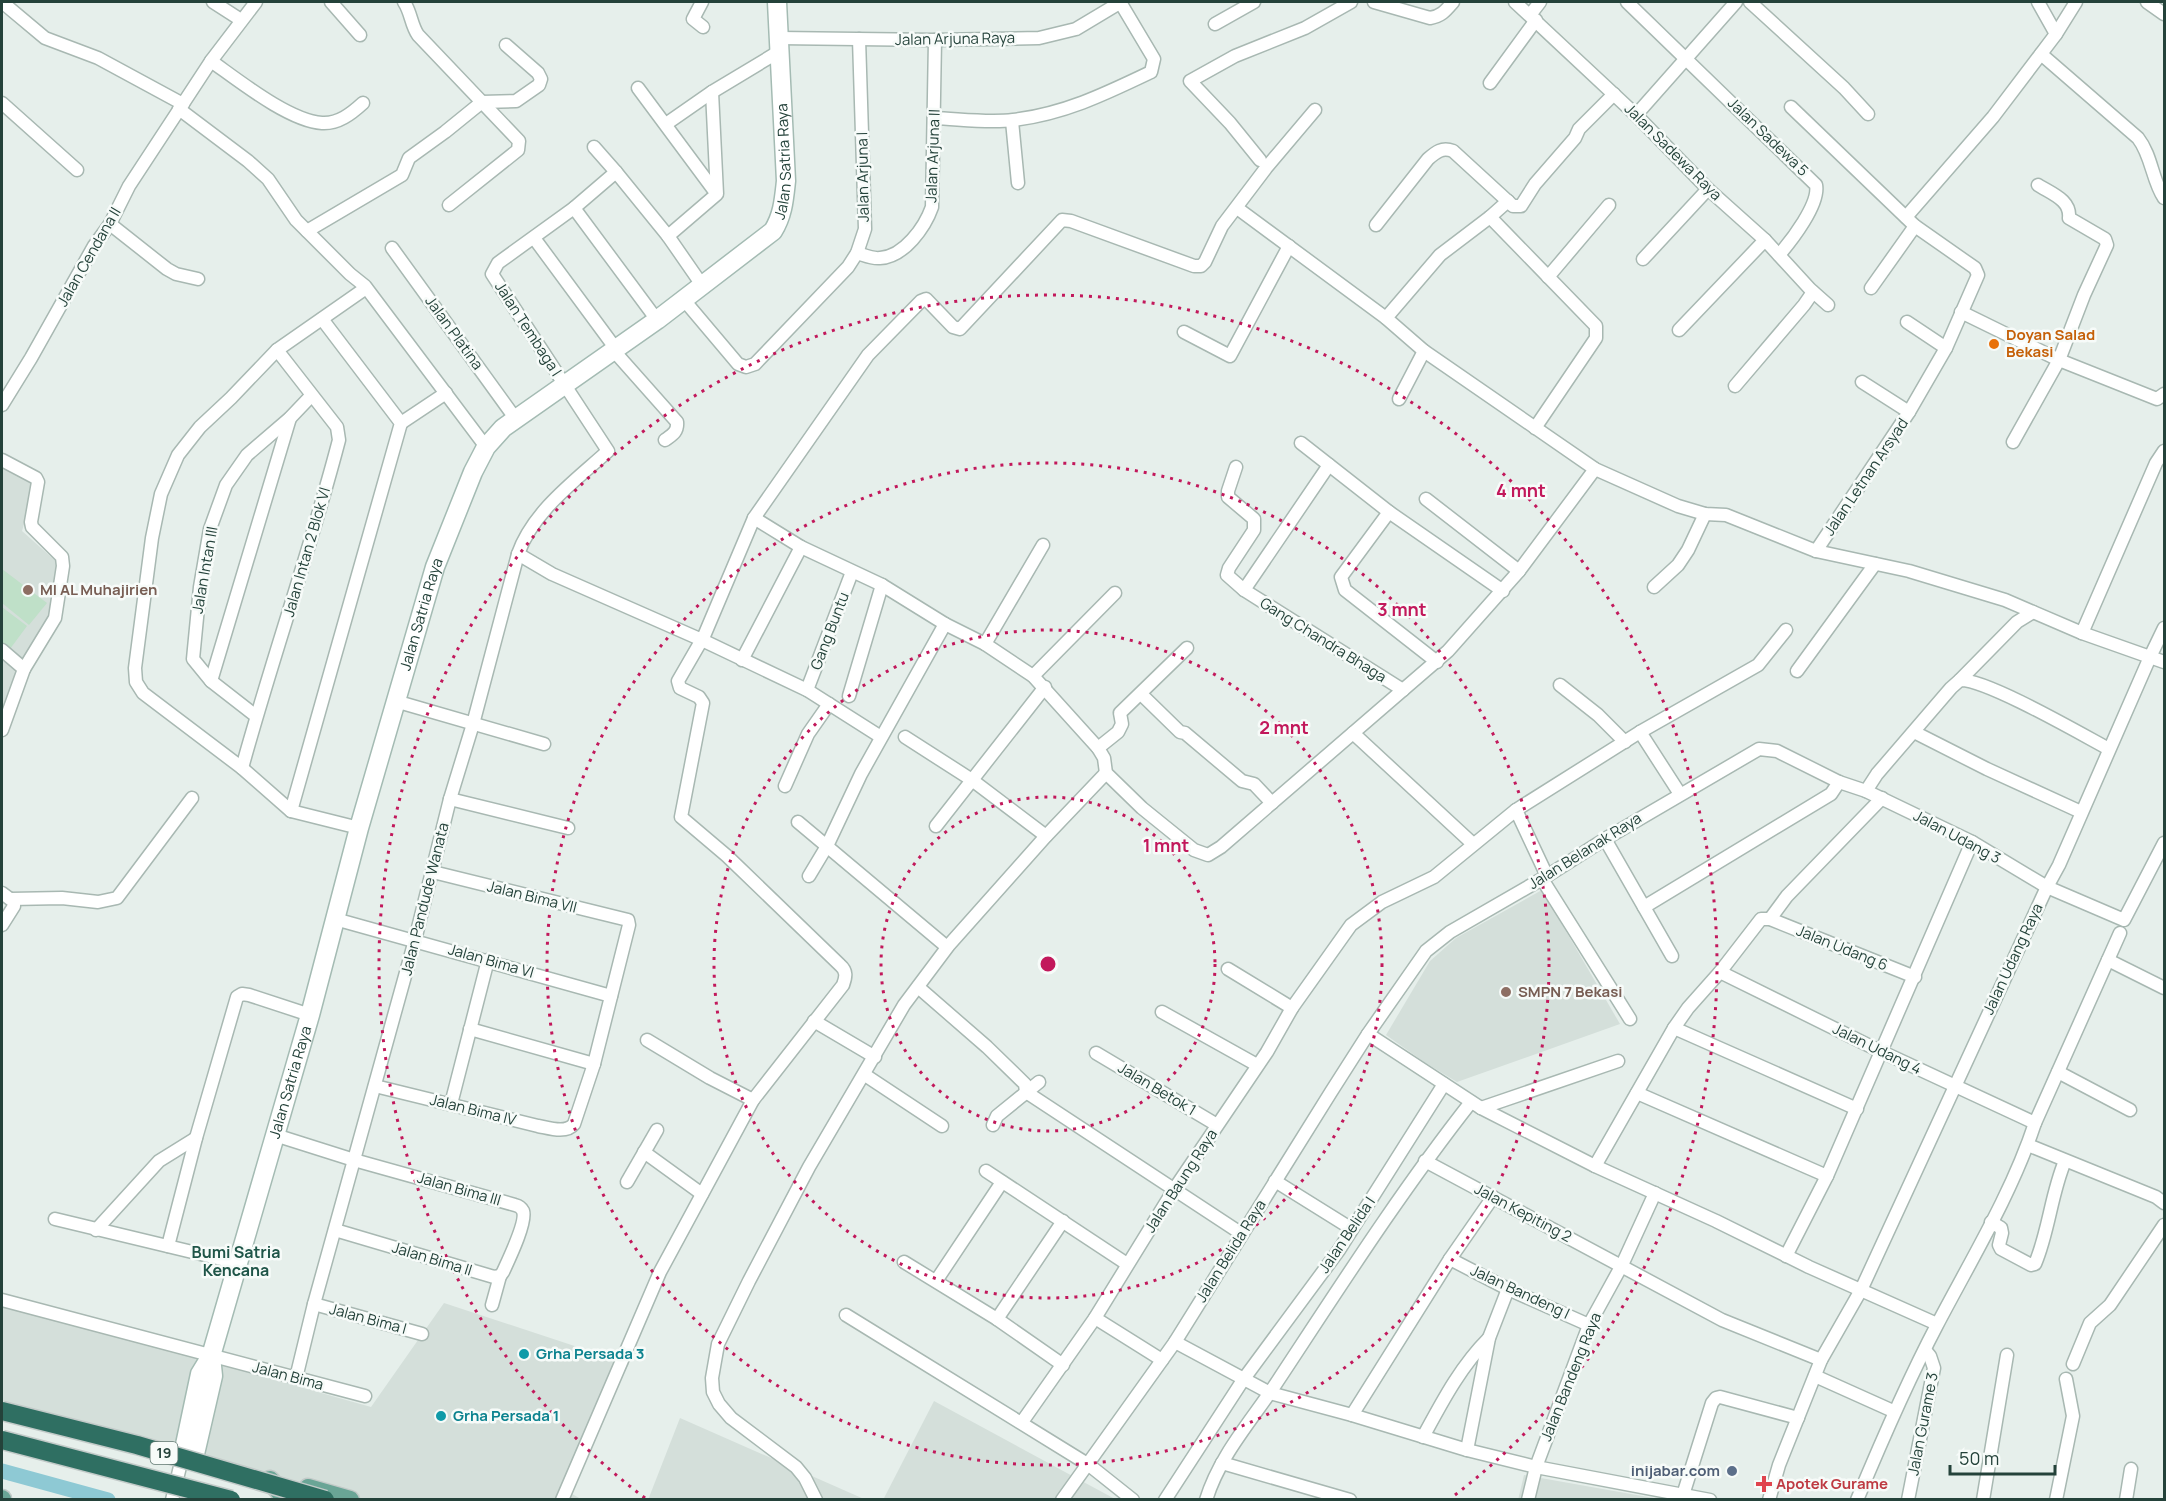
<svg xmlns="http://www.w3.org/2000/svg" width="2166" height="1501" viewBox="0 0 2166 1501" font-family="Manrope,sans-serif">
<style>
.built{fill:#d4dfda}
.green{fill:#bfe0c8}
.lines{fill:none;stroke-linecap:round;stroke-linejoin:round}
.canal{stroke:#8ec9d4;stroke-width:15}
.street-casing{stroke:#a8b8b2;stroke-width:15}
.secondary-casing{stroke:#a4bbb3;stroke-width:21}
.primary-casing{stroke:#c2cac8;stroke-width:21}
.street{stroke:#fff;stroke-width:12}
.secondary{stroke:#fff;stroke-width:18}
.primary{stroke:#6aa596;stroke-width:18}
.highway-bridge-casing{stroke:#c2cac8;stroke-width:21;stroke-linecap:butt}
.highway-bridge{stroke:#2f6f62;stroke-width:18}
.ring{fill:none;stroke:#c2185b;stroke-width:3;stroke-dasharray:3 6}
.food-dot{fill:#e8710a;stroke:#f7fbf9;stroke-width:2}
.education-dot{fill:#8d6e63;stroke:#f7fbf9;stroke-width:2}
.culture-dot{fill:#0f9aa8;stroke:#f7fbf9;stroke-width:2}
.service-dot{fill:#5c6f8a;stroke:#f7fbf9;stroke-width:2}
.health-dot{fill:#e0444e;stroke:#f7fbf9;stroke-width:2}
.labels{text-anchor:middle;stroke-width:5;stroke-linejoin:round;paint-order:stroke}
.shield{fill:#f7fbf9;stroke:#637a73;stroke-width:1.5}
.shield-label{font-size:14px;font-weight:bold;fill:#24423a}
.street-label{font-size:15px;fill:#24423a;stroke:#f7fbf9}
.food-label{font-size:15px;font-weight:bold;fill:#c56008;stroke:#f7fbf9;text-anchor:start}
.education-label{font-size:15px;font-weight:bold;fill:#785e54;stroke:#f7fbf9;text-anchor:start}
.culture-label{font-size:15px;font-weight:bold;fill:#0d838f;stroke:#f7fbf9;text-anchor:start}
.service-label{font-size:15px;font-weight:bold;fill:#4e5e75;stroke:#f7fbf9;text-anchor:end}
.health-label{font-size:15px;font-weight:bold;fill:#be3a42;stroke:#f7fbf9;text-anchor:start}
.neighbourhood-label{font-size:16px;font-weight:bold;fill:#1f5548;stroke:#f7fbf9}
.centre{fill:#c2185b;stroke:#f7fbf9;stroke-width:3}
.ring-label{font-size:18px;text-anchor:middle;font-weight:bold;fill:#c2185b;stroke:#f7fbf9;stroke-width:5;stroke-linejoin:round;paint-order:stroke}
</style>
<rect width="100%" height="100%" fill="#e6efeb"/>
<g class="built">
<polygon points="2,467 37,480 22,531 59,564 51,616 21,664 2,647"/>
<polygon points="2,654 17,668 2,713"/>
<polygon points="1542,890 1620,1024 1457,1082 1424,1062 1386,1035 1430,961 1456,938"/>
<polygon points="2,1303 371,1407 444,1303 629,1364 563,1489 581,1499 350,1499 2,1407"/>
<polygon points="934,1401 1115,1499 883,1500"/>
<polygon points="680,1418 864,1499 648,1500"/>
<polygon points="1524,1475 1659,1499 1518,1500"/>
</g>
<g class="green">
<polygon points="2,569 47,603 29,625 2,603"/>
<polygon points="2,607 27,626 10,649 2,642"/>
</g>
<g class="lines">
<polyline class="canal" points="2,1471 108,1500"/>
<defs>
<g id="street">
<polyline points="2,2 45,38 98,58 183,104"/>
<polyline points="213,2 241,20"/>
<polyline points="331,2 360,35"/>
<path d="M404 2C411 12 411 25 418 35L519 141 518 150 449 205"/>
<polyline points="702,2 693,19 703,27"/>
<path d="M1374 2 1430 18C1442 16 1446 10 1453 2"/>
<polyline points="1515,2 1636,115 1708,189 1765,240 1810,289 1828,305"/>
<path d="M1627 2 1816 185C1820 204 1791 241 1779 255"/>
<polyline points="1750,2 1844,88 1868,114"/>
<polyline points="2038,2 2056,34"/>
<polyline points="2147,2 2164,14"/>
<polyline points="1530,15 1540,2"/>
<polyline points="1215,24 1254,2"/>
<polyline points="779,38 935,40 1039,38 1076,29 1121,2"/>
<path d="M2041 54 2138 138C2152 156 2152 180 2164 198"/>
<path d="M211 61C238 80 289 121 322 123 338 124 351 114 363 103"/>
<polyline points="1490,83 1536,20"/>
<polyline points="638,88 716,193"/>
<polyline points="2,103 77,170"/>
<polyline points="1791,107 1915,226 1975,268 1978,275 1946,348 1909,412 1816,551"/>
<polyline points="179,109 248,161 268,179 296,220 350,274 365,286 486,447"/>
<polyline points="1636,115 1736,2"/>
<path d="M934 118C960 119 988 123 1013 120 1064 114 1105 94 1151 72L1154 59 1120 2"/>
<polyline points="1012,121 1018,183"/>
<polyline points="666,124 712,92 780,51"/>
<polyline points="594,147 616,172"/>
<polyline points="1260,160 1230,123 1190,81 1235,56 1305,28 1351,2"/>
<polyline points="574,208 657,320"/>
<polyline points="1237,208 1386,318 1424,351 1595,469 1678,506 1705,514 1726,515 1816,551 1909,571 2005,600 2082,633 2164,662"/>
<polyline points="1490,217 1596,326 1596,338 1535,428"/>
<polyline points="1906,217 1993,117 2056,34 2076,2"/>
<polyline points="110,224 167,269 176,274 198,279"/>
<path d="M1376 225 1428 159C1436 152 1442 147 1453 151L1513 206H1521L1535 184 1575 138 1579 129 1614 94"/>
<polyline points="307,231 402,175 409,158 445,132 482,102 516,101 539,85 541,79 538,73 506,45"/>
<polyline points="668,236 717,194 712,92"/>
<path d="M534 238 613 345 614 351 677 422C678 432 672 435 665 440"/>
<polyline points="392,248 515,418"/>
<path d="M857 253C864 255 872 259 880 258 904 257 925 227 932 207L935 40"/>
<polyline points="1643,259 1708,189"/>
<polyline points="1548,277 1609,205"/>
<polyline points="1871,288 1915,226"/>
<polyline points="684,300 738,364 746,367 755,364 848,267 857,253 865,229 859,39"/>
<polyline points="1961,312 2059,360 2157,399 2164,394"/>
<polyline points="1386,318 1440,255 1490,217 1508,201"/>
<polyline points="1907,322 1946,348"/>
<polyline points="1679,330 1765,240"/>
<polyline points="1184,332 1230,356 1289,246"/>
<polyline points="1862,382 1909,412"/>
<polyline points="1735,386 1804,305 1813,292"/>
<polyline points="1399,399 1424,351"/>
<polyline points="2,405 31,358 94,246 110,224 129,186 211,61 256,2"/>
<polyline points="401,423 446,393"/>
<path d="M2013 442 2059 360 2084 295 2107 245 2105 239 2069 218C2071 200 2052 194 2038 185"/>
<polyline points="1301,443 1389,512 1503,591"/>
<polyline points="2,460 36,478 38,482 31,522 32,527 62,557 63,566 55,618 24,669"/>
<polyline points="1236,467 1228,491 1228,497 1254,519 1254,530 1229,568 1227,575 1244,590 1403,690"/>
<polyline points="1426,499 1519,571"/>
<polyline points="1389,512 1341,577 1345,590 1437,662"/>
<polyline points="754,518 801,547 882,585 945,624"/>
<polyline points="518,554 552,574 702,640 807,690 881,737"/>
<polyline points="1654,587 1678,565 1688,550 1705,514"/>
<polyline points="1244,590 1329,465"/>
<polyline points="2082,633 2156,463 2164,451"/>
<polyline points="985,644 1033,676 1098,748 1104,758 1106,773 1142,808 1194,850 1208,855 1221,847 1448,651 1519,571 1595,469"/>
<polyline points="2,650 24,669 2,730"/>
<polyline points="742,660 801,547"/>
<polyline points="1797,671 1875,564"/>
<polyline points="1033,676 1115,593"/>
<polyline points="1960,680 2017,622 2033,612"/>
<polyline points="211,681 290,418"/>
<polyline points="1560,685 1598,715 1625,742"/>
<polyline points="807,690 852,572"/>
<polyline points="1141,694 1180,732 1185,733 1242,781 1254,784 1272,803"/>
<polyline points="849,696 882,585"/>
<polyline points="395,701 544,744"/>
<polyline points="256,716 211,681 193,659 200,587 210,529 226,485 247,455 290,418 311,396"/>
<polyline points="1640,732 1680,794"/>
<polyline points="1914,732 1987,769 2081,812"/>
<polyline points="1353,733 1473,844"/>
<polyline points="905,737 972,780 1046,836"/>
<polyline points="1098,748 1118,732 1122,724 1120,713 1187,648"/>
<path d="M242 768C272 659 310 551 339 440L337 427 277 350"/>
<polyline points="785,786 808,734 829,704"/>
<path d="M1866 791 1877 774 1951 688 1960 680C1986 679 2081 734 2109 749"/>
<polyline points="450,799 568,828"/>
<polyline points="1516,810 1547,876"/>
<polyline points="291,811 401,423 322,319"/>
<polyline points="798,822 947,947"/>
<polyline points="936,826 1045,687"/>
<polyline points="359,828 291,811 242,768 143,693 136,682 135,668 152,538 161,494 178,455 200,427 231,398 277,350 366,288"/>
<polyline points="1605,839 1672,956"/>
<polyline points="809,876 827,846 861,774 945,624 985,644 1043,545"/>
<polyline points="1542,879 1630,1019"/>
<polyline points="2,893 14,902 14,906 2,925"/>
<polyline points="11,899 62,898 98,902 117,898 192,798"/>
<polyline points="1644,907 1831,794 1839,782"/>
<polyline points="335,919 611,996"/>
<polyline points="1770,919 1787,896 1882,798"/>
<polyline points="2108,960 2164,988"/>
<polyline points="1228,969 1292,1008"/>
<polyline points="1720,972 1880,1051 2035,1123"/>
<polyline points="918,987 987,1047 1025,1084 1026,1092 1242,1234"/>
<polyline points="1162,1012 1257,1065"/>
<polyline points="814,1021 875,1057"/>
<polyline points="1674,1028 1857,1109"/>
<polyline points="470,1029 594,1064"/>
<polyline points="1368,1034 1481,1108 1595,1166 1716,1221 1809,1267 1937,1324"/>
<polyline points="647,1040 710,1078 753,1100"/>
<polyline points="1096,1053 1217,1125"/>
<polyline points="2058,1072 2130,1110"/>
<polyline points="865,1075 942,1126"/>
<path d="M375 1086 538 1126C549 1128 566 1134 574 1124L594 1064 629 925 628 920 433 872"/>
<polyline points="1637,1093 1827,1176"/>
<polyline points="451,1104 488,960"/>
<polyline points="1481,1108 1618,1061"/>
<polyline points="993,1125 997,1116 1039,1082"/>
<path d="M275 1135 354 1160 515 1205C519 1206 521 1207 523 1211 527 1222 508 1261 503 1272L500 1276 494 1277 335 1230"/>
<polyline points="2028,1145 2156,1197 2164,1203"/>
<polyline points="644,1152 702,1194"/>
<polyline points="1425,1161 1722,1320 1821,1360"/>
<polyline points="1595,1166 1674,1028 1688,1008 1720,972 1761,919 1770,919 1915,977"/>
<polyline points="986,1171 1127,1264"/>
<polyline points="1275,1181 1352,1229"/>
<polyline points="627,1182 657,1130"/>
<polyline points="55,1219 238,1263"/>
<path d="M1991 1222 2001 1228 2002 1233 1999 1245 2001 1249 2031 1265 2035 1264C2049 1231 2051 1194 2065 1161"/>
<polyline points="96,1230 159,1161 196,1138"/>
<polyline points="168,1246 196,1138 237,997 242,994 249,995 310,1015"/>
<polyline points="1786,1256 1827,1176 1972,842"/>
<polyline points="1450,1259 1508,1289 1589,1325"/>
<polyline points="904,1262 997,1319 1063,1365"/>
<polyline points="936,1281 1002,1182"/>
<polyline points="2,1300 365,1396"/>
<polyline points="314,1304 422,1334"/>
<polyline points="492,1305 500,1276"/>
<polyline points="846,1315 1089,1465 1133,1500"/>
<polyline points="1095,1318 1162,1360"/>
<polyline points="997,1319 1063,1221"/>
<polyline points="1175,1342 1270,1393 1352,1415 1467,1450 1536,1467 1710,1500"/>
<polyline points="2073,1364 2090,1323 2110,1305 2164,1225"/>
<polyline points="1815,1376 1893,1411"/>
<path d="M296 1378 314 1304 415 940 450 799 473 724 518 554C533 511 576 480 608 451L492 274 498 263 574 208 616 172 668 236 702 285"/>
<polyline points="1352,1415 1450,1259 1493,1197"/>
<polyline points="1022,1422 1095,1318 1175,1188 1267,1052 1292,1008 1351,925 1382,902 1434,877 1516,810 1640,732 1758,665 1786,630"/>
<path d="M1423 1437C1442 1402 1460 1367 1489 1338"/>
<polyline points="1467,1450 1489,1338 1508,1289"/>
<polyline points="1222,1463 1350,1500"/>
<polyline points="1683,1495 1712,1403 1716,1398 1720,1397 1798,1418"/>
<polyline points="172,1500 183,1454"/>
<path d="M562 1500 660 1272 753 1100 843 985C846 977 847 971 840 965L727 856 681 817 703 703 699 697 680 688 678 681 704 636 754 518 868 355 921 301 926 299 953 327 960 329 1062 220 1071 221 1194 266H1201L1205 262 1222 226 1266 168 1315 110"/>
<polyline points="816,1500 805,1478 796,1467 731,1418 719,1404 713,1392 712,1378 718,1344 749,1281 809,1167 904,1005 949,945 1046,836 1106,773"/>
<polyline points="1062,1500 1175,1342 1331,1092 1368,1034 1426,951 1450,932 1547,876 1605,839 1759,749 1777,751 1839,782 1866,791 1972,842 2047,887 2124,920 2164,843"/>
<polyline points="1165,1500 1243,1380 1339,1250 1444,1084"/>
<path d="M1206 1500C1220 1454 1254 1418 1279 1379 1341 1285 1401 1191 1471 1102"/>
<polyline points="1528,1500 1536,1467 1589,1325 1622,1265 1655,1193"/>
<polyline points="1769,1500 1779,1465 1821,1360 1861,1290 2047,887 2059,865 2150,657 2164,628"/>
<path d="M1857 1500C1882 1440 1907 1382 1937 1325 1971 1260 2012 1193 2035 1123L2120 933"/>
<polyline points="1908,1500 1934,1368 1930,1356 1925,1350"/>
<polyline points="1983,1500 2007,1355"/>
<polyline points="2056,1500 2073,1416 2066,1379"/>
<polyline points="2126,1500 2131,1469"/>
</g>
<g id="secondary">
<path id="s1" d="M183 1454 200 1374 211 1356 310 1015 359 828 435 567 473 472 486 447 503 428 657 320 773 231C783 215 784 199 786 181L777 2"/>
<polyline points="195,1454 213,1376 211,1356"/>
</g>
<g id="primary">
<polyline points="270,1480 284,1497 291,1500"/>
<polyline points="308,1488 350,1500"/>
<polyline points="2,1499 2,1500"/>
</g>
</defs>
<use href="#street" class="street-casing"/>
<use href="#secondary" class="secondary-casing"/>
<use href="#primary" class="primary-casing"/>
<use href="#street" class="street"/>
<use href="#secondary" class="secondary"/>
<use href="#primary" class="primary"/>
<defs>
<g id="highway-bridge">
<polyline points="2,1411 137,1445 325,1500"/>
<polyline points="2,1440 231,1500"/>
</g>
</defs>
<use href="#highway-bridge" class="highway-bridge-casing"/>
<use href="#highway-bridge" class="highway-bridge"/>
</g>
<g class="ring">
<circle cx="1048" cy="964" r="167"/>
<circle cx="1048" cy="964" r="334"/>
<circle cx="1048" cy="964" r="501"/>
<path d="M645 1498A669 669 0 1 1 1451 1498"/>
</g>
<circle class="food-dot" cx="1994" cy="344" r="6"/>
<g class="education-dot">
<circle cx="28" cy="590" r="6"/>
<circle cx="1506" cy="992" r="6"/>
</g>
<g class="culture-dot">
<circle cx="524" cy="1354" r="6"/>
<circle cx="441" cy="1416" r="6"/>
</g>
<circle class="service-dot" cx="1732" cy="1471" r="6"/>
<path class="health-dot" d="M1761 1475h6v6h6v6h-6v6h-6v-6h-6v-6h6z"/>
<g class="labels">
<rect class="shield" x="150.5" y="1442" width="27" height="22" rx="4.5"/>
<g class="shield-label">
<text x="164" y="1458">19</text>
</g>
<g class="street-label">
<text transform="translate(955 39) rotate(-1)" y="5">Jalan Arjuna Raya</text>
<text transform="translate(1768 137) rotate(44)" y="5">Jalan Sadewa 5</text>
<text transform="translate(1673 152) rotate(45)" y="5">Jalan Sadewa Raya</text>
<text transform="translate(933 156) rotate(-88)" y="5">Jalan Arjuna II</text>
<text dy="5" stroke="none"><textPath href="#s1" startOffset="1485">Jalan Satria Raya</textPath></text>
<text transform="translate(863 177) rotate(-91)" y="5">Jalan Arjuna I</text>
<text transform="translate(89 257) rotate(-60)" y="5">Jalan Cendana II</text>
<text transform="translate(528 329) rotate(57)" y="5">Jalan Tembaga I</text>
<text transform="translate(454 333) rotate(54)" y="5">Jalan Platina</text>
<text transform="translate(1866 477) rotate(-56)" y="5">Jalan Letnan Arsyad</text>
<text transform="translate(307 552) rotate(-74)" y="5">Jalan Intan 2 Blok VI</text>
<text transform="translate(205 570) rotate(-80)" y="5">Jalan Intan III</text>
<text dy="5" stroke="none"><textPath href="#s1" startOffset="874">Jalan Satria Raya</textPath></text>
<text transform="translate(830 631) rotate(-69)" y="5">Gang Buntu</text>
<text transform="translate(1323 640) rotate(32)" y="5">Gang Chandra Bhaga</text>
<text transform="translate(1957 837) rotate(28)" y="5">Jalan Udang 3</text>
<text transform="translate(1585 851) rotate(-32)" y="5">Jalan Belanak Raya</text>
<text transform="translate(532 897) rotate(14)" y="5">Jalan Bima VII</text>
<text transform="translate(425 899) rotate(-76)" y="5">Jalan Pandude Wanata</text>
<text transform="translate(1842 948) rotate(22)" y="5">Jalan Udang 6</text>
<text transform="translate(2013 959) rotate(-65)" y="5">Jalan Udang Raya</text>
<text transform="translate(491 961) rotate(16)" y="5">Jalan Bima VI</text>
<text transform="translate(1877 1049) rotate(26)" y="5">Jalan Udang 4</text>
<text dy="5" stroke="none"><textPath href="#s1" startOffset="388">Jalan Satria Raya</textPath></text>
<text transform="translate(1157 1089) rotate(31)" y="5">Jalan Betok 1</text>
<text transform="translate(473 1110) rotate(14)" y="5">Jalan Bima IV</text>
<text transform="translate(1181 1181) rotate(-57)" y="5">Jalan Baung Raya</text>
<text transform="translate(459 1189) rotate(16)" y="5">Jalan Bima III</text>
<text transform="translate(1523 1213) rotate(28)" y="5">Jalan Kepiting 2</text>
<text transform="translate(1347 1235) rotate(-56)" y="5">Jalan Belida I</text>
<text transform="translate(1231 1251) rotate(-58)" y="5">Jalan Belida Raya</text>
<text transform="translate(432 1259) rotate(17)" y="5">Jalan Bima II</text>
<text transform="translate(1520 1292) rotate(25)" y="5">Jalan Bandeng I</text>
<text transform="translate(368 1319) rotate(15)" y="5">Jalan Bima I</text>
<text transform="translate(288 1376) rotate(15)" y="5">Jalan Bima</text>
<text transform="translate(1571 1377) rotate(-68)" y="5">Jalan Bandeng Raya</text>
<text transform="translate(1923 1424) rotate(-79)" y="5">Jalan Gurame 3</text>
</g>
<g class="food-label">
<text x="2006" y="340">Doyan Salad<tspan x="2006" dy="17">Bekasi</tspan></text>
</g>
<g class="education-label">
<text x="40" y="595">MI AL Muhajirien</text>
<text x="1518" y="997">SMPN 7 Bekasi</text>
</g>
<g class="culture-label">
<text x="536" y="1359">Grha Persada 3</text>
<text x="453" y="1421">Grha Persada 1</text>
</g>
<g class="service-label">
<text x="1720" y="1476">inijabar.com</text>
</g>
<g class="health-label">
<text x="1776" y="1489">Apotek Gurame</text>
</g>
<g class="neighbourhood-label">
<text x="236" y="1258">Bumi Satria<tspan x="236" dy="18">Kencana</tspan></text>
</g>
</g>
<circle cx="1048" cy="964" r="9" class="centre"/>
<g class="ring-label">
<text x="1521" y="497">4 mnt</text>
<text x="1402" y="616">3 mnt</text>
<text x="1284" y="734">2 mnt</text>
<text x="1166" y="852">1 mnt</text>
</g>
<rect width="2166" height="1501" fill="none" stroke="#24423a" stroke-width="6"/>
<path d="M1950 1465v9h105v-9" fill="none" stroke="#24423a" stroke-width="3"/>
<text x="1959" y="1465" font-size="18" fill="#24423a" stroke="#f7fbf9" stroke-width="4.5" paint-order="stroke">50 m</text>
</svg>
